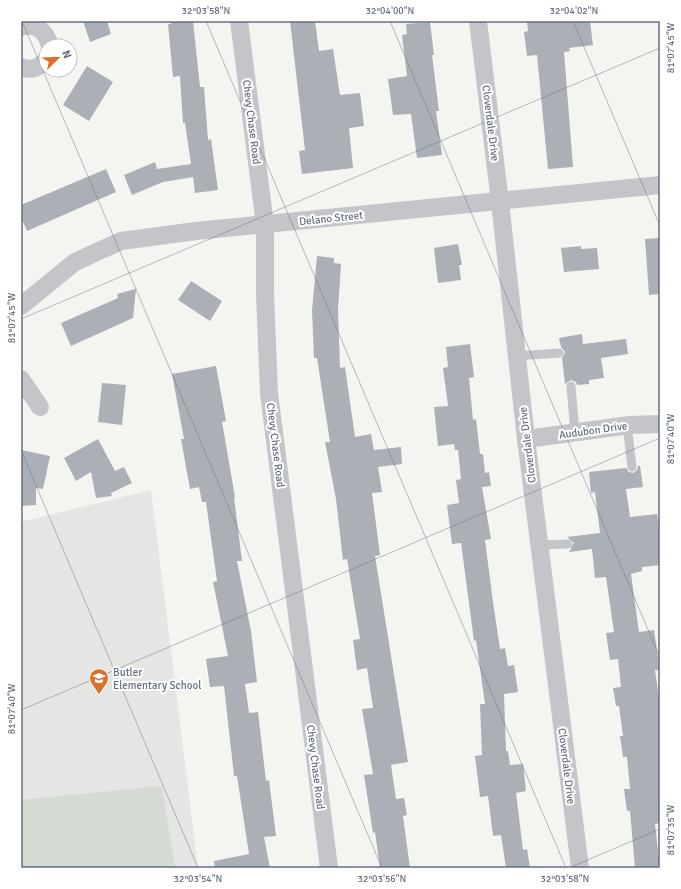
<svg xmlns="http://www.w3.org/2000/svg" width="681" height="889" viewBox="0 0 681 889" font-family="Signika,sans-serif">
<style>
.built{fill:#e5e5e4}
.green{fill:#d4dbd2}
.building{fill:#abb0b7}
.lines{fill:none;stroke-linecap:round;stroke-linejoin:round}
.service{stroke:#c3c5c9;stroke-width:9}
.minor{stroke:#c3c5c9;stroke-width:18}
.ticks{fill:none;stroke:#656f81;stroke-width:1;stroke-opacity:0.45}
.labels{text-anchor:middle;stroke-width:4;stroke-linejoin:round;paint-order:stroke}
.street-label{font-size:11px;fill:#656f81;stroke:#fff}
.poi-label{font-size:11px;fill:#656f81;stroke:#fff;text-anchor:start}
.neatline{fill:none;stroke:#656f81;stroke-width:1.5}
.ticks-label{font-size:10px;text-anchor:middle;fill:#656f81}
</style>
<rect width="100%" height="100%" fill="#f4f5f1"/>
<polygon class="built" points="151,490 198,868 21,868 21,522"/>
<polygon class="green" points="162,786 175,868 21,868 21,800"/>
<g class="building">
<polygon points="83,21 107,21 111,34 90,42"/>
<polygon points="170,21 193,21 200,87 204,87 208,140 211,139 218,190 195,193 193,177 163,182 132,195 124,175 155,162 157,169 191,164 185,123 183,123 180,76 173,77 168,24 171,24"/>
<polygon points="290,21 315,21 319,51 333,49 340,95 360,93 364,126 349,128 353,168 302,174 299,151 305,150"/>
<polygon points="527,21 590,21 593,45 569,48 570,51 564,52 573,167 548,169 537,55 527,56 524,32 528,31"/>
<polygon points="430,22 434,55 432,55 439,111 436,111 442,155 417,158 411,114 393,115 388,79 407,76 402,35 407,34 406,24"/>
<polygon points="87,66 113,82 89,121 63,105"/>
<polygon points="106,169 116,192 27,231 21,217 21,205"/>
<polygon points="660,238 660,294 649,295 645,239"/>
<polygon points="458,244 462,265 459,265 461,280 438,283 434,248"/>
<polygon points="581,246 581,249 597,248 599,269 564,272 561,248"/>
<polygon points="317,256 334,258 334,263 341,264 338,310 340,368 345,367 355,437 371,434 374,450 401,447 402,464 378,467 382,492 372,493 380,555 375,556 408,762 391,765 396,799 404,798 407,815 403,816 410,868 380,868 375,832 373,833 364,775 373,774 362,709 373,708 367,668 357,670 353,640 360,639 347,559 343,560 336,499 325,442 330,442 317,358 314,358 312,310"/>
<polygon points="191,281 222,301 210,321 178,300"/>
<polygon points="136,289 133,318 71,346 61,323 118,298 117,294"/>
<polygon points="582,334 583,344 626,339 628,354 601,358 604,378 589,380 589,384 577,385 576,382 571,380 565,384 562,358 565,352 561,347 559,338"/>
<polygon points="470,344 474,377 469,378 473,420 476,419 480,454 483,454 485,473 489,472 491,486 482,487 491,539 485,540 493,602 500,649 505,648 508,666 514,665 518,692 504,694 506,751 508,751 510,765 523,764 526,791 516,793 523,850 527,849 530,868 506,868 501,835 493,836 488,796 480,797 475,756 482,755 480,704 485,704 476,640 474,641 461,543 452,544 447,505 459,503 456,480 461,479 458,450 455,450 454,444 438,446 434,407 448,406 443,368 448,367 446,347"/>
<polygon points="216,366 226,421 222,422 235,497 234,497 242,561 237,561 251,631 257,682 245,684 249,713 258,712 266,781 269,780 276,836 264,837 270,868 215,868 214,861 249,854 237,776 234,776 224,686 210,687 206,659 228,656 213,582 217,581 206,502 202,502 199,487 190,489 181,439 184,439 172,374"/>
<polygon points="102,383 126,385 122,425 98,422"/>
<polygon points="98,439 115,471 124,467 132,483 111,493 112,496 96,498 91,472 76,481 64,458"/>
<polygon points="21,450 50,456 43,489 36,488 36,505 21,506"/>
<polygon points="638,466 640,466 643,487 626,489 630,517 657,514 660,533 660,565 642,567 642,571 631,574 639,632 654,630 660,670 655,670 660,705 660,823 655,824 660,868 635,868 630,811 627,811 624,789 630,789 627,757 623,757 620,736 623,736 619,706 616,706 613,688 621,687 618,659 610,660 606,633 614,632 606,577 595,578 592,549 569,552 574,543 567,537 600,533 595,492 591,493 589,472 626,468 629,472 633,473 637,470"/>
</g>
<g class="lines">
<g class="service">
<polyline points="517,356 559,353"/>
<polyline points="571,386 575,432"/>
<polyline points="627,425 632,467"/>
<polyline points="539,545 568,544"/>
</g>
<g class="minor">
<polyline points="239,21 265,225 265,294 269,393 329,868"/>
<polyline points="478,21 500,202 526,439 580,868"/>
<path d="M21 27C36 22 46 31 50 46"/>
<path d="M21 67C32 71 38 68 46 60"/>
<polyline points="21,306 75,262 121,241 196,231 660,185"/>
<polyline points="21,379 40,407"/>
<polyline points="526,439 630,425 660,424"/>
</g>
</g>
<path class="ticks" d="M22 21 382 868M206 21 566 868M390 21 660 658M573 21 660 226M21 319 660 48M21 450 198 868M21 710 660 438M569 868 660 829"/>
<defs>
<symbol id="school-pin" viewBox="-11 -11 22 30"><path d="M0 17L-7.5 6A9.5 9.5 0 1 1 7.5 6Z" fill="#dc722a" stroke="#fff"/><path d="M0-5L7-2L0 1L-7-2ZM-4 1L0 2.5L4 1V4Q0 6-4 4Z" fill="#fff"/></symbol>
</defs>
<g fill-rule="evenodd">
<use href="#school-pin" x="88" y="667" width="22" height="30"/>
</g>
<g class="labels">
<g class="street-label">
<text transform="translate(252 122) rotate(83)" y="4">Chevy Chase Road</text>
<text transform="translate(491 123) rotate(83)" y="4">Cloverdale Drive</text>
<text transform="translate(331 218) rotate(-6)" y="4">Delano Street</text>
<text transform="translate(593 430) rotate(-8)" y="4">Audubon Drive</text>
<text transform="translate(276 445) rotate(83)" y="4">Chevy Chase Road</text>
<text transform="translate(527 445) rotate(-97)" y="4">Cloverdale Drive</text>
<text transform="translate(567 766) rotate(83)" y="4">Cloverdale Drive</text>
<text transform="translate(316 767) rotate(83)" y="4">Chevy Chase Road</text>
</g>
<g class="poi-label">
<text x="113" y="676">Butler<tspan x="113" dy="13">Elementary School</tspan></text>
</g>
</g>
<rect width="681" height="889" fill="none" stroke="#ffffff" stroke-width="44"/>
<g transform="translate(58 58) rotate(67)"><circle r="19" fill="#ffffff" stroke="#c1c5cd"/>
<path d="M0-3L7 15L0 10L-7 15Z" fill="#dc722a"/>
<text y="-6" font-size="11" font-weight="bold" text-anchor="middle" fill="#656f81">N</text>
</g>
<rect x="22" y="22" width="637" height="845" class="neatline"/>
<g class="ticks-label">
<text x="206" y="14">32°03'58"N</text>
<text x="390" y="14">32°04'00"N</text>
<text x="574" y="14">32°04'02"N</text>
<text transform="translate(670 48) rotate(-90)" y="4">81°07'45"W</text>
<text transform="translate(11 318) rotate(-90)" y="4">81°07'45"W</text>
<text transform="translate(670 439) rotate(-90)" y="4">81°07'40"W</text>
<text transform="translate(11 709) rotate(-90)" y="4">81°07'40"W</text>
<text transform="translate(670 830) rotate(-90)" y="4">81°07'35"W</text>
<text x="198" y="882">32°03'54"N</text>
<text x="382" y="882">32°03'56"N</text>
<text x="565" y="882">32°03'58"N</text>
</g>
</svg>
